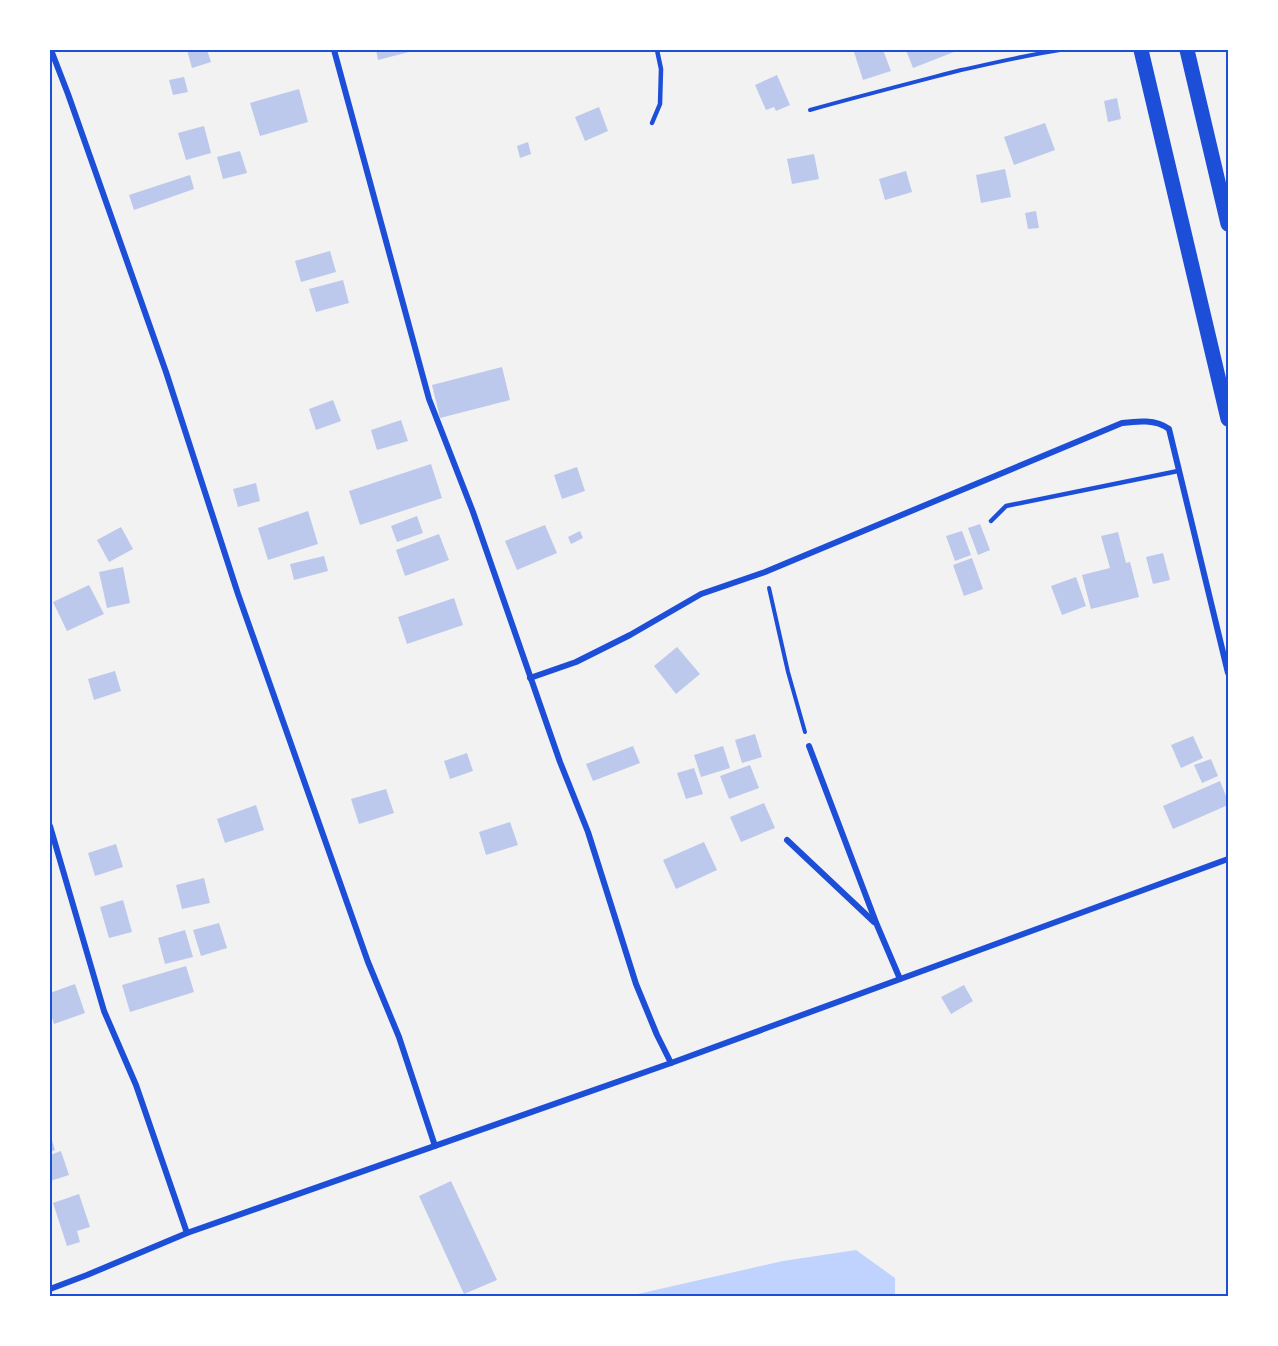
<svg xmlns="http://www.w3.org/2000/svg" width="1278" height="1346" viewBox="0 0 1278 1346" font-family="Inter,sans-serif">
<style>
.water{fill:#bfd3fe}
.building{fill:#bdc9ec}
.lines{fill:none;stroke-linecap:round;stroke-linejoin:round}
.path{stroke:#1d4ed8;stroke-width:4}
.service{stroke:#1d4ed8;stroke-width:4.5}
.minor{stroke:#1d4ed8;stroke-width:6}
.primary{stroke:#1d4ed8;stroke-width:15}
.neatline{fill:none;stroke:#1d4ed8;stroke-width:2}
</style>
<rect width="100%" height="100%" fill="#f2f2f2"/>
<polygon class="water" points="856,1250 895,1278 895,1296 629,1296 783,1261"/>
<g class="building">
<polygon points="187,50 207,50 211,62 192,68"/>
<polygon points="376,50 408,50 409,52 378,60"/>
<polygon points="863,50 883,50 891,71 863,80 854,52"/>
<polygon points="906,50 959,50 913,68"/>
<polygon points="777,75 790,105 776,111 774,107 766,110 755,85"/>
<polygon points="184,77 188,92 173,95 169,80"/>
<polygon points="299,89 308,122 260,136 250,103"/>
<polygon points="1117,98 1121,119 1108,122 1104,101"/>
<polygon points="599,107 608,131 585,141 575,117"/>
<polygon points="1045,123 1055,150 1014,165 1004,137"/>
<polygon points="204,126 211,153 186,160 178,133"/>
<polygon points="528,142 531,154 520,158 517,146"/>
<polygon points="240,151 247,173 223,179 217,157"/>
<polygon points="814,154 819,179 792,184 787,159"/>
<polygon points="1005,169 1011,197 981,203 976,175"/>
<polygon points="906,171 912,192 885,200 879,179"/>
<polygon points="190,175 194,189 134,210 129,195"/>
<polygon points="1036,211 1039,228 1028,229 1025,213"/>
<polygon points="330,251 336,272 301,282 295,261"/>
<polygon points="343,280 349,303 316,312 309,289"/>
<polygon points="502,367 510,400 440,418 432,385"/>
<polygon points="333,400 341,421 316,430 309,409"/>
<polygon points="401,420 408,441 377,450 371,430"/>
<polygon points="431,464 442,498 360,525 349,491"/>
<polygon points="577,467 585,491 562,499 554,475"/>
<polygon points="256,483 260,501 238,507 233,489"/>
<polygon points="308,511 318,544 268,560 258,528"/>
<polygon points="417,516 423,533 397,542 391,526"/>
<polygon points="980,524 990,550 978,555 968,528"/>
<polygon points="545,525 557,553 517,570 505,541"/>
<polygon points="121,527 133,549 109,562 97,540"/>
<polygon points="580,531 583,538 571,544 568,537"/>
<polygon points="962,531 971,555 955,561 946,536"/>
<polygon points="1118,532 1126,563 1130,562 1139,597 1091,609 1082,575 1110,568 1101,536"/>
<polygon points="439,534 449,560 405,576 396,550"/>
<polygon points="1163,553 1170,580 1153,584 1146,557"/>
<polygon points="324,556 328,571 294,580 290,564"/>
<polygon points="972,558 983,589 964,596 953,565"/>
<polygon points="123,567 130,603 107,608 99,572"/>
<polygon points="1076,577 1086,606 1062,615 1051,586"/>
<polygon points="89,585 104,614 67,631 53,602"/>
<polygon points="454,598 463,625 407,644 398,617"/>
<polygon points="677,647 700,674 676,694 654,666"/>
<polygon points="115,671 121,691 94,700 88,679"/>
<polygon points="755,734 762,757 742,763 735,740"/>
<polygon points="1193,736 1203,758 1181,768 1171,745"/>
<polygon points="633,746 640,763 593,781 586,764"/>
<polygon points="723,746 730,768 701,777 694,755"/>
<polygon points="467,753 473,771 450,779 444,761"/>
<polygon points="1211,759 1218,776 1202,783 1194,765"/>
<polygon points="750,765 759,788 729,799 720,776"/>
<polygon points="694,768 703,794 686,799 677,773"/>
<polygon points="1220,781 1228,801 1228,805 1173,829 1163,806"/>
<polygon points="386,789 394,813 359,824 351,799"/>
<polygon points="764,803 775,828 741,842 730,817"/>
<polygon points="256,805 264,830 225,843 217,819"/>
<polygon points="510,822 518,845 486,855 479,832"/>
<polygon points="704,842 717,870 676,889 663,860"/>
<polygon points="116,844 123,867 95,876 88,853"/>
<polygon points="204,878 210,903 182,909 176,885"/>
<polygon points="123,900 132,932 109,938 100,907"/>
<polygon points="219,923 227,948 201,956 193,930"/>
<polygon points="185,930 193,957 165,964 158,938"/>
<polygon points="186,966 194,992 130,1012 122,985"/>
<polygon points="75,984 85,1013 54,1024 50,1011 50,993"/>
<polygon points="964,985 973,1001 951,1014 941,997"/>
<polygon points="50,1134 55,1150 50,1152"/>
<polygon points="61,1151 69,1175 50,1181 50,1155"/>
<polygon points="451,1181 497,1280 464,1294 419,1196"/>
<polygon points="79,1194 90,1227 77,1231 80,1242 67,1246 53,1203"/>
</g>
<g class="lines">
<g class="path">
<path d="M810 110C860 96 911 83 961 70 994 63 1027 55 1060 50"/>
<polyline points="769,588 788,672 805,732"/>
</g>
<g class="service">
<polyline points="652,123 660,104 661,69 657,50"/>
<polyline points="991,521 1006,506 1178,471"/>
</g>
<g class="minor">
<polyline points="51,50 68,94 166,372 238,594 368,962 399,1037 435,1146"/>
<polyline points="334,50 429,399 473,512 560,762 588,832 636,984 657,1035 671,1063"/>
<path d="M530 678 576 662 630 635 701 594 765 572 1122 423C1137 421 1156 419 1169 429L1228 673"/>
<polyline points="809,746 877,925 900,979"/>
<polyline points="50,826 104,1011 136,1085 187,1233"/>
<polyline points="787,840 874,922"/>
<polyline points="50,1289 87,1275 187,1233 671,1063 1228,859"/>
</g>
<g class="primary">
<polyline points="1141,50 1228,419"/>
<polyline points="1187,50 1228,224"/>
</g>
</g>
<rect width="1278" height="1346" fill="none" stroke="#ffffff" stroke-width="102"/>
<rect x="51" y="51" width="1176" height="1244" class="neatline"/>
</svg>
